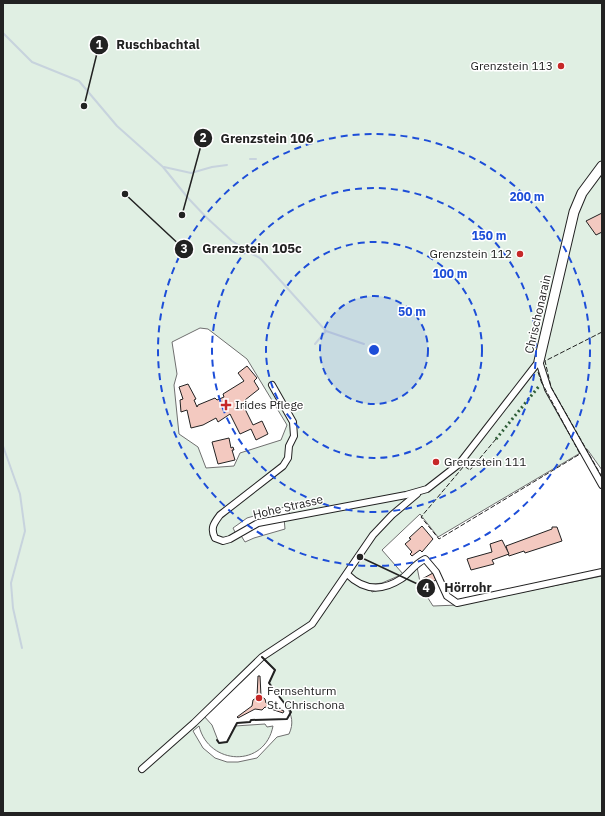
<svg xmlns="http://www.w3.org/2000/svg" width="605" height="816" viewBox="0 0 605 816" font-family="'IBM Plex Sans',sans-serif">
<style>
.green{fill:#e0efe3;stroke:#6f6f6f;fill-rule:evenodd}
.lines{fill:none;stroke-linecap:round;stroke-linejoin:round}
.stream{stroke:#c7d3dd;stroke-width:2}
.building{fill:#f3c9c0;stroke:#222}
.street-casing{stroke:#222;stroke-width:8}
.secondary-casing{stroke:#222;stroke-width:11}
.street{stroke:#fff;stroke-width:6}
.secondary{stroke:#fff;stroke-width:9}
.hedge{stroke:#2f5e38;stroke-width:3;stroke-dasharray:2 3;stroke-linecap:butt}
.fence{stroke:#222;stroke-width:1;stroke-dasharray:5 2;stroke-linecap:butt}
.wall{stroke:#222;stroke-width:2}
.ring{fill:none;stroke:#1d4ed8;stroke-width:2;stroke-dasharray:7 5}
.poi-dot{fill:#c62828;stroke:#fff;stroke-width:1.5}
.labels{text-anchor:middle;stroke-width:3;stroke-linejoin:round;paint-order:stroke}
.poi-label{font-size:12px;fill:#222;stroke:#fff;text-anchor:start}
.street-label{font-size:12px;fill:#222;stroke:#fff}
.centre{fill:#1d4ed8;stroke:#fff;stroke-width:2}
.ring-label{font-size:12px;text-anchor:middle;font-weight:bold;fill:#1d4ed8;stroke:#fff;stroke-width:3;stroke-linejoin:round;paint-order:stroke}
.leader{fill:none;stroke:#222;stroke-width:1.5}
.callout-dot{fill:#222;stroke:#fff;stroke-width:1.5}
.mark-label{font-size:12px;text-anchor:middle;font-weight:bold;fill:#fff}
.callout-label{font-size:13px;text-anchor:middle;font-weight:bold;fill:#222;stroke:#fff;stroke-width:3;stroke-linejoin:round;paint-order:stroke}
</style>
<rect width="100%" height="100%" fill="#fff"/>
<path class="green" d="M3 3H602V470L587 449 438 537 420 514 382 550 403 574 382 583 368 585 372 592 396 584 417 567 421 587 433 606 458 605 602 576V813H3ZM200 328 208 329 247 359 287 425 281 440 240 453 234 466 206 468 198 447 179 434 174 385 177 374 172 342ZM288 506 290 516 284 518 285 529 254 538 245 542 240 534 237 536 233 528 247 518ZM262 658 275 670 269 683C280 700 299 713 289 734L277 737 257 758 238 762H227L215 758 203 748 193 731 199 726C209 766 265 768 273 726L267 727 265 724 235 726 227 742 219 743 212 725 203 715Z"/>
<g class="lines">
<g class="stream">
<polyline points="3,33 32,62 79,81 117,126 163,167 188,198 207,218 232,241 243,248"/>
<polyline points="250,159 256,159"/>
<polyline points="164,167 191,173 212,167 227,165"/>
<polyline points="252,254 260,258 326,331 364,344"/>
<polyline points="315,344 326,331"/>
<polyline points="3,446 20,494 25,531 11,583 13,608 22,648"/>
</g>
</g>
<g class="building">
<polygon points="602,213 602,232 596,235 586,221"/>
<polygon points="247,366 257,378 254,381 259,389 245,400 247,403 243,405 253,425 262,421 268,434 256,440 251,429 240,434 230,414 218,422 216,418 203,425 191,428 187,410 181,412 180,400 183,399 179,387 188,384 196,399 194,400 197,407 198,405 215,398 217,400 224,397 223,394 244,381 238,373"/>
<polygon points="229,438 231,448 233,447 234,450 232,450 235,460 218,464 212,442"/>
<polygon points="422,526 433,539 422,552 420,550 412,556 410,554 412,552 405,544 411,539 409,538"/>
<polygon points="552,527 557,527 562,541 525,553 524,551 509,556 506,546 552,529"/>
<polygon points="502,540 509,554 492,560 494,564 471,570 467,559 492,552 490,544"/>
<polygon points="433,573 436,580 424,586 422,579"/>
<polygon points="258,676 260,676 261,696 265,699 266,703 284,711 283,713 265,707 262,710 255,709 238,718 237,717 252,706 253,700 257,697"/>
</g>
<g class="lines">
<defs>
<g id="street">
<polyline points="539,361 548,389 602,485"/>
<path d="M272 385 293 422 294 436 289 446 288 458 283 466 220 515C214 523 210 528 215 538L223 541 230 539 258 523 406 495 427 489 459 464 539 361"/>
<path d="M347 574C363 590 381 592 401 579 410 573 413 565 425 559L436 572 447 596 457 603 602 572"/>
<polyline points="142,769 194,723 262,657 312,624 373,535 392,515 417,494"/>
</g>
<polyline id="secondary" points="539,361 574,212 582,193 602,166"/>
</defs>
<use href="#street" class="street-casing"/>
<use href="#secondary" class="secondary-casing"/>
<use href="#street" class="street"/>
<use href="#secondary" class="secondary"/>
<polyline class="hedge" points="496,439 540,385"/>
<g class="fence">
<polyline points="602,332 545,361 551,387 602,477"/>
<polyline points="538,372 542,384"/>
<polyline points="496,439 470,470 464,466 421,517 439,539 580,454 542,383"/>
</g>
<polyline class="wall" points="217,740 219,743 227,742 237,723 250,722 251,720 287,719 291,712 269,683 275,670 262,657"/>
</g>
<circle cx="374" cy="350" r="54" fill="#1d4ed8" fill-opacity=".12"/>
<g class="ring">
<circle cx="374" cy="350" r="54"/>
<circle cx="374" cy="350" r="108"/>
<circle cx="374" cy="350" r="162"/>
<circle cx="374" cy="350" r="216"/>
</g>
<g class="poi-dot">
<circle cx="561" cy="66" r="4"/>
<circle cx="520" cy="254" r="4"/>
<path d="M224 399h4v4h4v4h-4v4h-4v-4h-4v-4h4z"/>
<circle cx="436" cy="462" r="4"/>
<circle cx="259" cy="698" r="4"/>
</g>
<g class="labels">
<g class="poi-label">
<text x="553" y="70" text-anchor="end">Grenzstein 113</text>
<text x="512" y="258" text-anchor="end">Grenzstein 112</text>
<text x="235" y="409">Irides Pflege</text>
<text x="444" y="466">Grenzstein 111</text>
<text x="267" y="695">Fernsehturm<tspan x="267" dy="14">St. Chrischona</tspan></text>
</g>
<g class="street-label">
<text transform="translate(538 314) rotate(-77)" y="4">Chrischonarain</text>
<text transform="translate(288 507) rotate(-13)" y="4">Hohe Strasse</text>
</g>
</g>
<circle cx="374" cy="350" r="6" class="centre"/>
<g class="ring-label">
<text x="527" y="201">200 m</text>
<text x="489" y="240">150 m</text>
<text x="450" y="278">100 m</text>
<text x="412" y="316">50 m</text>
</g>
<path class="leader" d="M84 106L99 45M182 215L203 138M125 194L184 249M360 557L426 588"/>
<g class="callout-dot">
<circle cx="84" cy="106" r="4"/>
<circle cx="182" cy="215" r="4"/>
<circle cx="125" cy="194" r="4"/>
<circle cx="360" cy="557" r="4"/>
<circle cx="99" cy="45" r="10"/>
<circle cx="203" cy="138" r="10"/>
<circle cx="184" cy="249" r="10"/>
<circle cx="426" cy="588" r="10"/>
</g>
<g class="mark-label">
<text x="99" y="49">1</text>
<text x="203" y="142">2</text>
<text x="184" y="253">3</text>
<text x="426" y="592">4</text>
</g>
<g class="callout-label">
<text x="158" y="49">Ruschbachtal</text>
<text x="267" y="143">Grenzstein 106</text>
<text x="252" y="253">Grenzstein 105c</text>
<text x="468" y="592">Hörrohr</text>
</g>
<rect width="605" height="816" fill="none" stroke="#222222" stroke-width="8"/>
</svg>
